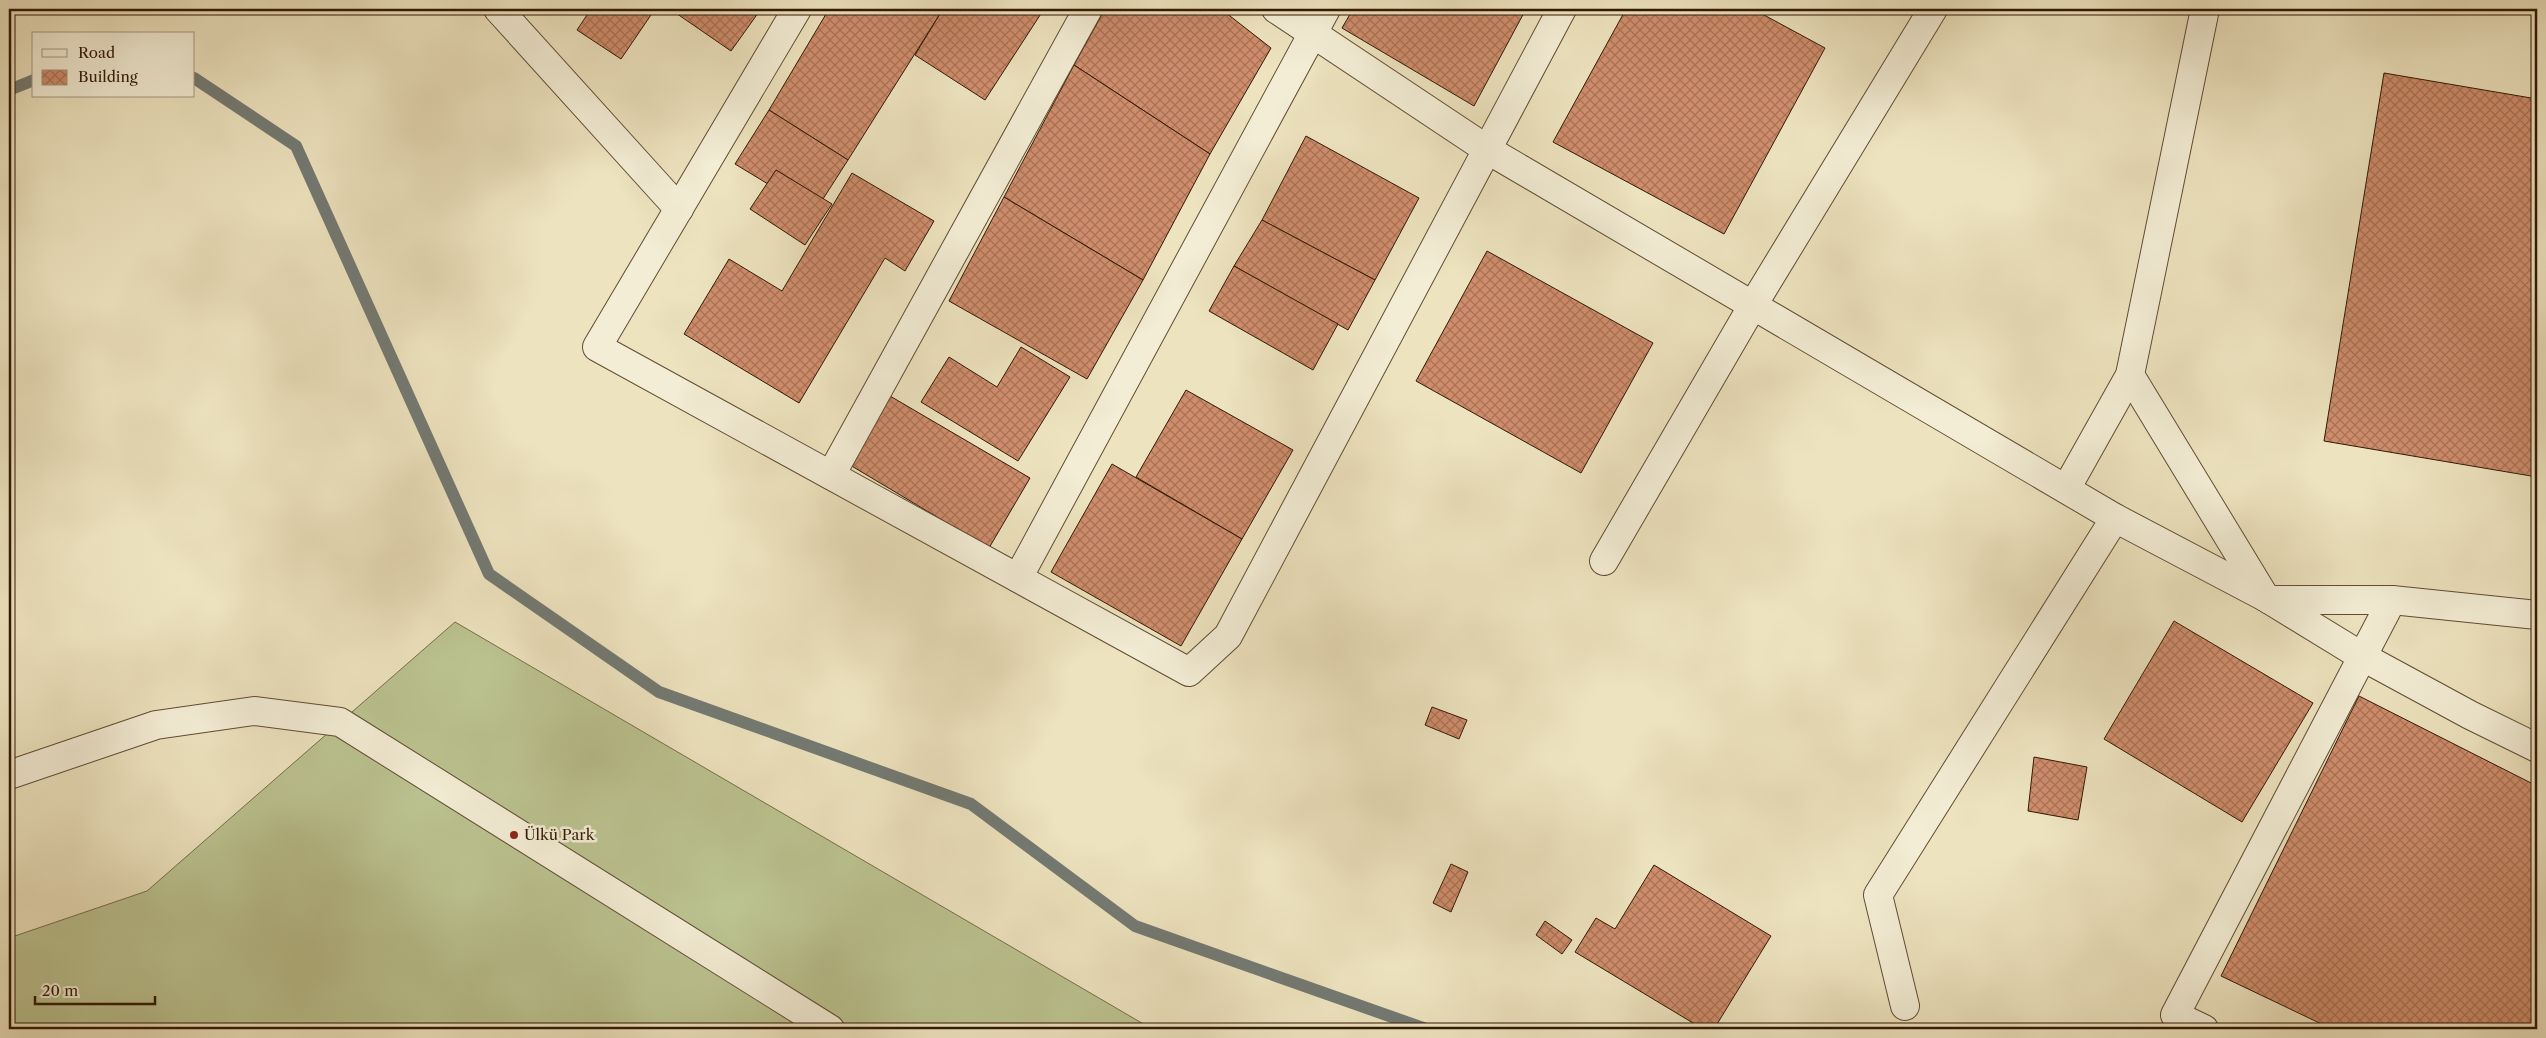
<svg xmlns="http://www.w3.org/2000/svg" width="2546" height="1038" viewBox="0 0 2546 1038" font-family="'Libre Caslon Text',serif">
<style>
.pitch{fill:#bbc390;stroke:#766e4a}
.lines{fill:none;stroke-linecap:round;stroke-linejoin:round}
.stream{stroke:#737a73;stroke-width:12}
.building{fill:url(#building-cross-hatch);stroke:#321904}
.minor-casing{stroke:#614c33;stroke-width:30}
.minor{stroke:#f3edd5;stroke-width:28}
.poi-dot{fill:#8f2418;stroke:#f3edd5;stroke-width:2}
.labels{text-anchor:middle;stroke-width:5;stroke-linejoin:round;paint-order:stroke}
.poi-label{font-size:15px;fill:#321904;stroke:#f3edd5;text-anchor:start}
</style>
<defs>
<pattern id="building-cross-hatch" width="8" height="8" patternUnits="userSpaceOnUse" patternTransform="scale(1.25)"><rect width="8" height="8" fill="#cf8d6c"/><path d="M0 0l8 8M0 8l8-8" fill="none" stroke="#a97257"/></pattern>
</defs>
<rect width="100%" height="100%" fill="#ede3bf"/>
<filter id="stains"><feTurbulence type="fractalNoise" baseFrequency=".004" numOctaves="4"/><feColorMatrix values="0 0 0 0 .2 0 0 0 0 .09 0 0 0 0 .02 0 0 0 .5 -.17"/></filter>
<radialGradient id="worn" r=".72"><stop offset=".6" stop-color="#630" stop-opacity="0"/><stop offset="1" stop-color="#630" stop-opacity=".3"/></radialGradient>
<polygon class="pitch" points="455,622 1152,1029 9,1029 9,938 147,891"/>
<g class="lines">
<g class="stream">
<polyline points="194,78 296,146 489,574 659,692 971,804 1135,926 1426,1029"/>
<polyline points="9,90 34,80"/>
</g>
</g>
<g class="building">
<polygon points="591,9 655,9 621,59 577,30"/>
<polygon points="670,9 761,9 731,51"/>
<polygon points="829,9 943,9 848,160 769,110"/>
<polygon points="943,9 1044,9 985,100 915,55"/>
<polygon points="1105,9 1221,9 1271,48 1210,154 1074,65"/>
<polygon points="1353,9 1526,9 1474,106 1342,28"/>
<polygon points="1626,9 1753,9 1825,48 1724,234 1553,142"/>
<polygon points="1074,65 1210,154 1143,280 1004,197"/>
<polygon points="2384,73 2537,99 2537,477 2324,441"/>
<polygon points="769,110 848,160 823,199 776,170 768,184 735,164"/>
<polygon points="1306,136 1419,198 1375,280 1262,220"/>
<polygon points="776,170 832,204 805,245 750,209"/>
<polygon points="852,173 934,221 905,271 885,258 799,403 684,334 729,259 782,291"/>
<polygon points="1004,197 1143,280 1087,379 949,301"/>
<polygon points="1262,220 1375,280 1348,330 1234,266"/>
<polygon points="1487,251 1653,343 1581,473 1416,381"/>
<polygon points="1234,266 1338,324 1313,370 1209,311"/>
<polygon points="1021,347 1070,377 1018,461 921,402 949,357 997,387"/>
<polygon points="1186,390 1293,450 1242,539 1136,477"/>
<polygon points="890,396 1030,478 989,548 850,465"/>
<polygon points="1112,464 1242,539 1181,646 1051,572"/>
<polygon points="2174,621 2313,703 2242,822 2104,739"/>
<polygon points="2359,696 2537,786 2537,1029 2332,1029 2221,976"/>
<polygon points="1432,707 1467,720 1459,739 1425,725"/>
<polygon points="2034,757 2087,767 2078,820 2028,811"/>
<polygon points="1451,864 1468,872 1451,912 1433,903"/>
<polygon points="1654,865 1771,936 1714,1029 1703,1029 1575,952 1596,918 1615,929"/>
<polygon points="1545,921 1572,940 1562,954 1536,935"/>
</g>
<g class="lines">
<defs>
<g id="minor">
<polyline points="498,9 679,209"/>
<polyline points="797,9 597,347 1189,672 1228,636 1562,9"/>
<polyline points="1276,9 1488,150 2115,518 2265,597"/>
<polyline points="2205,9 2130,375 2265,597 2363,657 2470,715 2537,748"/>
<polyline points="831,475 1088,9"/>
<polyline points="2066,489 2130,375"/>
<polyline points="1604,561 1753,305 1933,9"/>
<polyline points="1018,578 1326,9"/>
<polyline points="2270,600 2392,600 2537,615"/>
<polyline points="9,775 156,725 254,711 340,722 830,1029"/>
<polyline points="1905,1006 1878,895 2115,518"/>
<polyline points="2204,1029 2175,1015 2392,600"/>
</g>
</defs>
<use href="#minor" class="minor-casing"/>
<use href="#minor" class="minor"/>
</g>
<circle class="poi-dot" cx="514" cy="835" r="5"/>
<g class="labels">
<g class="poi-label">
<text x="524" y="840">Ülkü Park</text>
</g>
</g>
<rect width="2546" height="1038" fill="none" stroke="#ede3bf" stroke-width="30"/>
<rect x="10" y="10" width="2526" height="1018" fill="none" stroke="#321904" stroke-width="2.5"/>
<rect x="15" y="15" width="2516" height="1008" fill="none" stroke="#321904"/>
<rect x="32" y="32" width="162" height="65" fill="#f3edd5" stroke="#a69881"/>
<rect x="42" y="49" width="25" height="8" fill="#f3edd5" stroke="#a69881"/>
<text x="78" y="58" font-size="15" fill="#321904">Road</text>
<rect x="42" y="70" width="25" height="15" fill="url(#building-cross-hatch)" stroke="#a69881"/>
<text x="78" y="82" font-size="15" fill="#321904">Building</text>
<path d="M35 996v8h120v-8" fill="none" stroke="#321904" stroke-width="2.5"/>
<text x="42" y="996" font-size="15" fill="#321904" stroke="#f3edd5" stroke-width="4" paint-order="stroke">20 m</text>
<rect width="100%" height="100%" filter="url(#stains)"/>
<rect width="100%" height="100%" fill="url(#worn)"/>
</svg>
